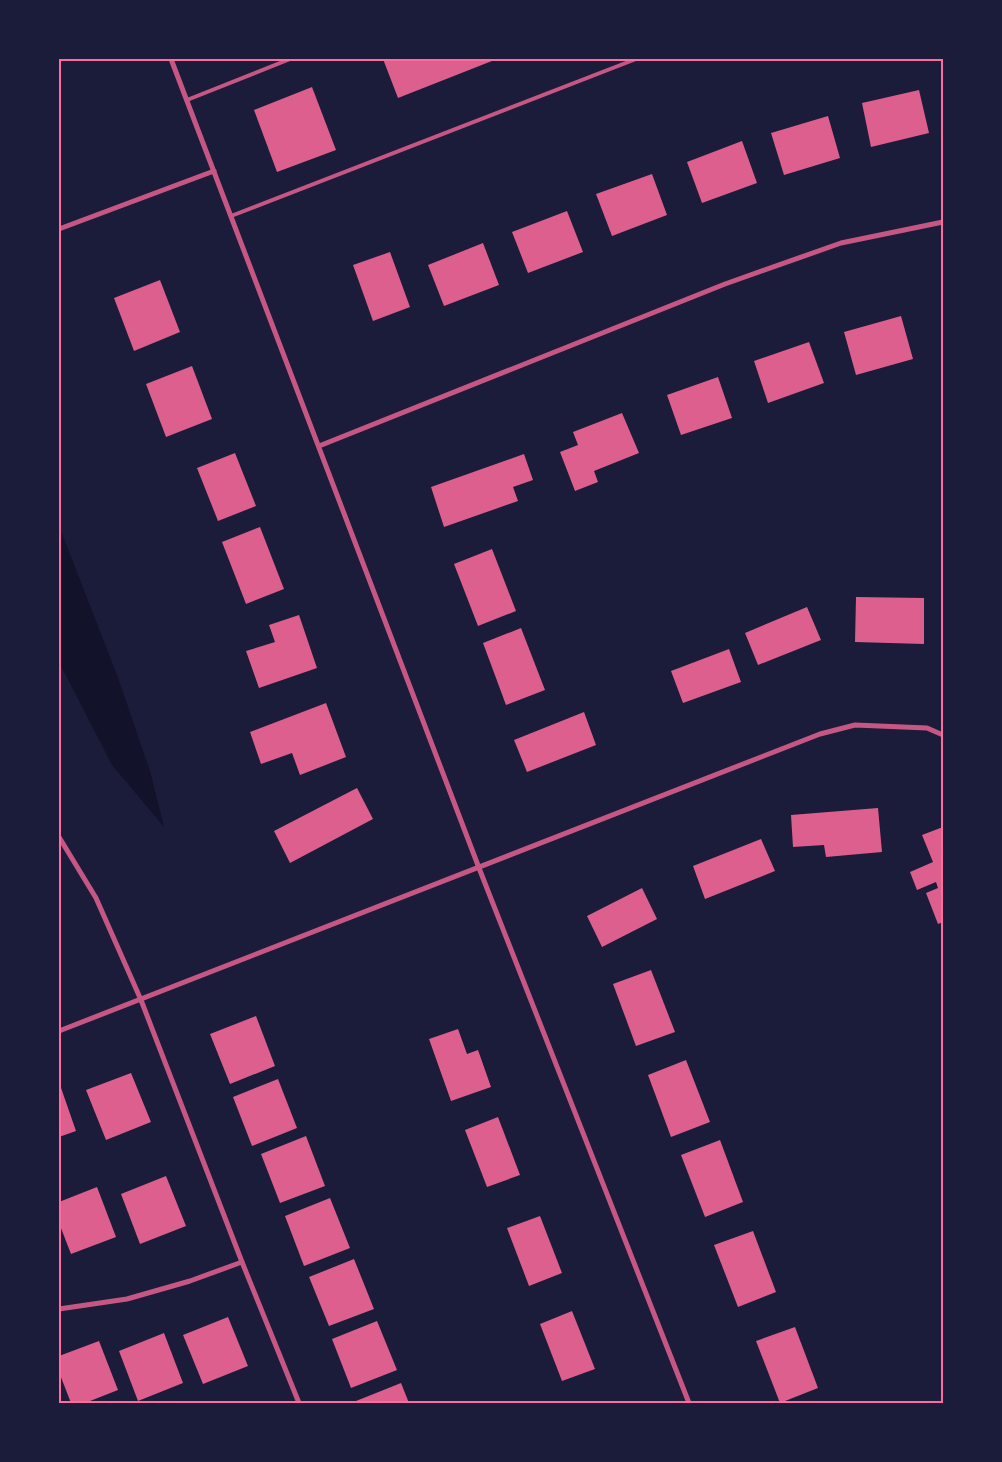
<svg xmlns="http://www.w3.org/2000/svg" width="1002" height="1462" viewBox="0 0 1002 1462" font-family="'Sofia Sans Condensed',sans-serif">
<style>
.water{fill:#12122b}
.building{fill:#dd5f8e}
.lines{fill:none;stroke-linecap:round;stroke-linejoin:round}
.service{stroke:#c65784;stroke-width:4}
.minor{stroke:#c65784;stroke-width:5}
.neatline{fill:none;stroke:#ff6b9d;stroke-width:2}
</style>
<rect width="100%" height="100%" fill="#1b1b3a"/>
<polygon class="water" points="59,526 117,675 150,771 164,827 112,765 59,662"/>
<g class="building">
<polygon points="383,59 497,59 398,98"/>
<polygon points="312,87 336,150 277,172 254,110"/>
<polygon points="919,90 929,133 871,147 862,103"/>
<polygon points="828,116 840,158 784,175 771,133"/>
<polygon points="742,141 757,183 702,203 687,162"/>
<polygon points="652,174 667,215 612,236 596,194"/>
<polygon points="567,211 583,252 528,273 512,232"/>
<polygon points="483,243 499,285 444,306 428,265"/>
<polygon points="390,252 410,307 373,321 353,265"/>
<polygon points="160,280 180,332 134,351 114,298"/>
<polygon points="901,316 913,359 856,375 844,332"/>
<polygon points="809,342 824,383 768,403 754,361"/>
<polygon points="192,366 212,419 166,437 146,384"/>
<polygon points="718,377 732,418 681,435 667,395"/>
<polygon points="622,413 639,453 594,471 598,482 575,491 560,452 578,445 573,432"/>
<polygon points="235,453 256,506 218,521 197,468"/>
<polygon points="524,454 533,480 513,487 518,501 444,527 431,487"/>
<polygon points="260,527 284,589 246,604 222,542"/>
<polygon points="492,549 516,611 478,626 454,564"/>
<polygon points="856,597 924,598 924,644 855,642"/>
<polygon points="807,607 821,640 758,665 745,633"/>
<polygon points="299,615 317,668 259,688 246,651 275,642 269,625"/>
<polygon points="521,628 545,690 506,705 483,643"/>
<polygon points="729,649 741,682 683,703 671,671"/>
<polygon points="326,703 346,757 300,775 292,753 261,764 250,732"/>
<polygon points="584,712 596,745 527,772 514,740"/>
<polygon points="357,788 373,819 290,863 274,831"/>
<polygon points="878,808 882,852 826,857 824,845 793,847 791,815"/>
<polygon points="943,827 943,922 938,924 926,893 938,888 936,882 917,890 910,872 933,862 922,835"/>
<polygon points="761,839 775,871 705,899 693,866"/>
<polygon points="642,888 657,919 602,947 587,916"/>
<polygon points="651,970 675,1032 636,1046 613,984"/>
<polygon points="256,1016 275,1066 230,1084 210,1034"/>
<polygon points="458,1029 467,1054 478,1050 491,1087 451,1101 429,1039"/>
<polygon points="686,1060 710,1122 671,1137 648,1075"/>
<polygon points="131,1073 151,1122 106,1140 86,1090"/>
<polygon points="278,1079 297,1128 252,1146 233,1097"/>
<polygon points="59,1082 76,1131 59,1137"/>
<polygon points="498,1117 520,1175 487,1187 465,1130"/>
<polygon points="306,1136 325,1186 280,1203 261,1154"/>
<polygon points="720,1140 743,1202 705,1217 681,1155"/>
<polygon points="166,1176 186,1226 140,1244 121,1194"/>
<polygon points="97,1187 116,1237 71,1254 59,1223 59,1202"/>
<polygon points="330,1198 350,1248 304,1266 285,1216"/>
<polygon points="540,1216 562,1273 529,1286 507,1228"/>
<polygon points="753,1231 776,1292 738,1307 714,1245"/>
<polygon points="354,1259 374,1309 329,1326 309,1277"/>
<polygon points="572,1311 595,1369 562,1381 540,1324"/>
<polygon points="228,1317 248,1366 203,1384 183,1335"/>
<polygon points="377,1321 397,1370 351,1388 332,1339"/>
<polygon points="795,1327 818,1388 780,1403 756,1341"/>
<polygon points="164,1333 183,1383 138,1401 119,1351"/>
<polygon points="99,1341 118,1390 85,1403 71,1403 59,1372 59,1356"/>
<polygon points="401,1383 409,1403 356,1403 356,1401"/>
</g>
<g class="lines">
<g class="service">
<polyline points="187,100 290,59"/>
<polyline points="231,216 636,59"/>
</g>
<g class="minor">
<polyline points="171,59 479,868 689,1403"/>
<polyline points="59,229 214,171"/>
<polyline points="319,446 725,284 841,243 943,222"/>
<polyline points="59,837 96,898 141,1000 242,1262 299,1403"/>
<polyline points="59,1031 820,734 855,725 927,728 943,735"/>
<polyline points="59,1309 127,1299 190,1281 242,1262"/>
</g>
</g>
<rect width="1002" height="1462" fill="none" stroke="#1b1b3a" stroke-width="120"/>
<rect x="60" y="60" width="882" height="1342" class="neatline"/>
</svg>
